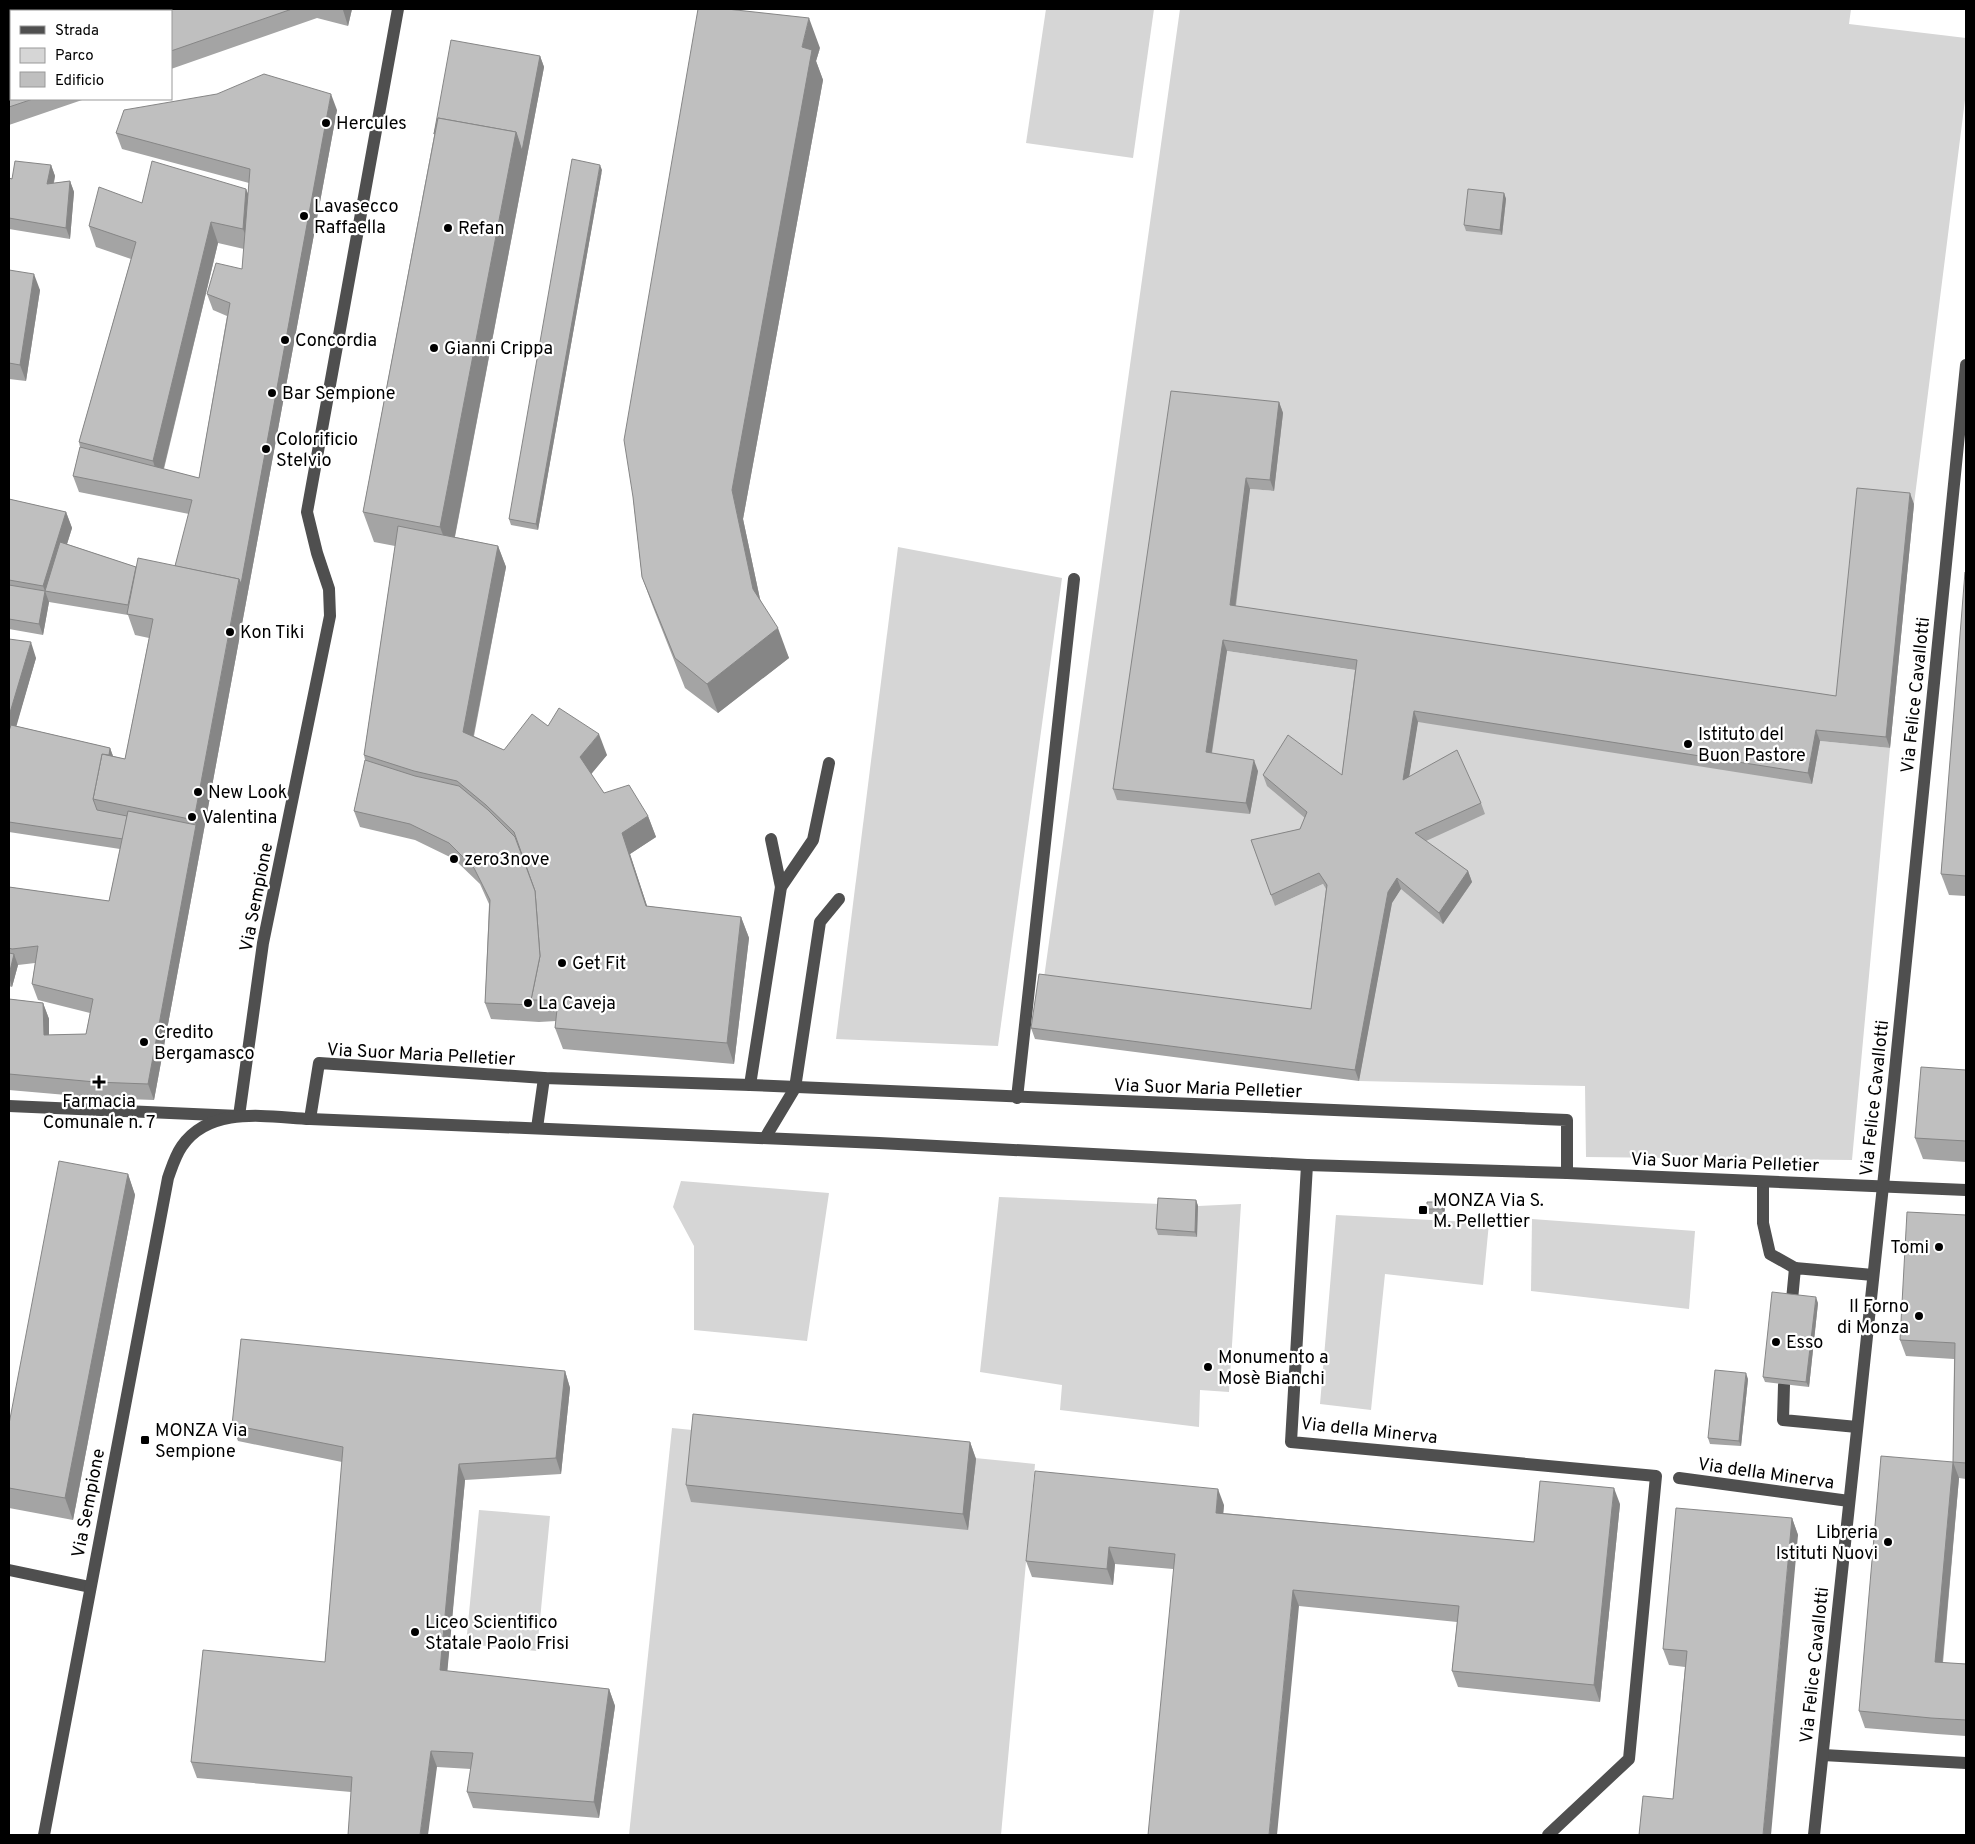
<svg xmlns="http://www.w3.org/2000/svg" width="1975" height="1844" viewBox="0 0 1975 1844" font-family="Overpass,sans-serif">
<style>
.green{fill:#d6d6d6}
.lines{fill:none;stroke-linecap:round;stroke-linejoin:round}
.minor{stroke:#4f4f4f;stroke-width:12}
.wall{fill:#a4a4a4;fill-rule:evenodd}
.shaded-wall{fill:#868686}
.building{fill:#bfbfbf;stroke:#868686}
.poi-dot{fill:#000;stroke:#fff;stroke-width:2}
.labels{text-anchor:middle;stroke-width:4.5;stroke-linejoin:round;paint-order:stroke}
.poi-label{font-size:18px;fill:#000;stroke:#fff;text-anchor:start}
.street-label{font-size:18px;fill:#000;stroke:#fff}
</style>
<rect width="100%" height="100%" fill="#fff"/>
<g class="green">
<polygon points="1046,9 1154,9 1133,158 1026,143"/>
<polygon points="1180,9 1851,9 1849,24 1966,38 1966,92 1914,504 1861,499 1840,707 1234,616 1250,489 1274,491 1175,402 1210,763 1227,651 1361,671 1346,786 1311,823 1275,906 1323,884 1331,896 1315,1020 1043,985"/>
<polygon points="898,547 1062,578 998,1046 836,1039"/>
<polygon points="1418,722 1820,741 1890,748 1852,1160 1586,1157 1585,1086 1359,1081 1392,903 1401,889 1419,844 1407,791"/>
<polygon points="681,1181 829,1193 807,1341 694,1330 694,1246 673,1207"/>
<polygon points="999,1197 1160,1204 1158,1235 1197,1237 1198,1206 1241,1204 1229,1392 1200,1390 1199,1427 1060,1410 1062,1385 980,1372"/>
<polygon points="1336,1215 1489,1223 1483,1285 1385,1274 1371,1410 1320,1404"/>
<polygon points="1532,1219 1695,1231 1689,1309 1531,1291"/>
<polygon points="672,1428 1035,1464 1001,1835 629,1835"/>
<polygon points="479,1510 550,1516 537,1651 466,1644"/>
</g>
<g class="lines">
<g class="minor">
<polyline points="771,839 781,887"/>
<polyline points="750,1085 781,887 813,840 829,763"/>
<polyline points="1017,1098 1074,579"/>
<polyline points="9,1106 239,1116 263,943 330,616 329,589 317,553 307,512 398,9"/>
<polyline points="310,1119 319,1063 544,1078 750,1085 1567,1120 1567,1173"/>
<polyline points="537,1128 544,1078"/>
<polyline points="765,1138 795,1088 820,922 839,899"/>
<polyline points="1307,1165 1291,1442 1656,1476 1629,1759 1548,1835"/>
<polyline points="1763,1182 1763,1223 1770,1254 1795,1268"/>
<polyline points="1792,1300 1795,1268 1873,1275"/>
<polyline points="1784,1385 1783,1420 1857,1427"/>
<polyline points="1679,1478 1849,1501"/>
<polyline points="9,1570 90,1587"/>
<polyline points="1823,1755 1966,1763"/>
<path d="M44 1835 168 1178C172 1167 175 1156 182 1146 210 1105 268 1117 310 1119L879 1143 1307 1165 1567 1173 1966 1190"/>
<polyline points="1814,1835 1890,1120 1966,365"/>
</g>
</g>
<g class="wall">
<polygon points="35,9 352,9 348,26 317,18 171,69 171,11"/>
<polygon points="9,18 11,99 85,99 9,125"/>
<polygon points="820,48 816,61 823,80 743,519 760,599 789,658 718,713 685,688 653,607 642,577 633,497"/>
<polygon points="540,56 544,67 455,537 498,546 506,567 474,736 504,750 548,726 607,755 591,774 604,793 648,816 656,837 630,854 647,906 741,917 749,938 734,1064 563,1049 555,1028 556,1021 539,1022 491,1019 485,1003 489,904 480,884 454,859 415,840 360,827 354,811 365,760 364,755 395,546 374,542 363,512 434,136 434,134"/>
<path d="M337 110 154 1100 101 1098 9 1090V999L43 1003 49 1019V1035L86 1034 90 1013 38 1000 32 984 35 963 18 965 12 987 9 986V887L109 901 120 849 9 832V639L36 658 16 726 110 748 113 756 125 759 149 638 135 635 128 615 49 602 43 635 9 629V499L66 512 72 528 67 544 136 567 175 566 189 514 79 492 73 476 80 447 79 442 131 259 96 247 89 226 142 203 246 189 248 194 249 183 122 149 116 133ZM218 243 244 249 242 269 207 294 213 310 227 316 199 478 164 469Z"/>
<polygon points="51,165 55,176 54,183 70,181 74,192 70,239 9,229 9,178 12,179"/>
<polygon points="602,170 538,530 511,525 509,519"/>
<polygon points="1504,193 1506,199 1502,235 1466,231 1464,225"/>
<polygon points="9,270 40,290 26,381 9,379"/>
<polygon points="1279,402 1283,413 1274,491 1250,489 1236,606 1836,696 1914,504 1890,748 1820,741 1812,784 1418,722 1409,776 1481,803 1485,814 1426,841 1468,871 1472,882 1443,924 1401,889 1392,903 1359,1081 1035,1039 1031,1028 1311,1009 1326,889 1323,884 1275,906 1251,840 1300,829 1305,818 1267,786 1263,775 1342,775 1355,670 1227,651 1212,753 1258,771 1250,814 1117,800 1113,789"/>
<polygon points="1966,572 1966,896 1949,895 1941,874"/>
<polygon points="1966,1070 1966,1162 1923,1159 1915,1138"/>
<polygon points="128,1174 135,1195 73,1520 9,1508 9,1424"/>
<polygon points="1196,1200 1198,1206 1197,1237 1158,1235 1156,1229"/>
<polygon points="1445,1208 1444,1215 1429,1214 1427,1209"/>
<polygon points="1966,1215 1966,1479 1959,1478 1943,1663 1966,1664 1966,1736 1937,1734 1865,1728 1859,1711 1953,1462 1954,1359 1906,1356 1900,1340"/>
<polygon points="1818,1303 1809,1387 1765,1382 1763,1377"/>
<polygon points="565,1371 570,1388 561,1474 465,1480 447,1671 609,1689 615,1706 599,1818 473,1808 467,1792 471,1769 437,1767 351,1792 197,1778 191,1762 325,1662 342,1462 238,1441 232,1425"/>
<polygon points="1748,1379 1741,1446 1710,1444 1708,1438"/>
<polygon points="970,1442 976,1459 968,1530 691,1502 686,1485"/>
<polygon points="1620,1504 1600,1702 1458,1687 1452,1671 1457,1622 1299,1606 1173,1569 1115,1564 1113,1585 1032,1577 1026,1561 1224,1505 1223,1513 1534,1542"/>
<polygon points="1792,1518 1798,1535 1673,1799 1685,1667 1669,1665 1663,1649"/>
</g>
<g class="shaded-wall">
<polygon points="343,9 352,9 348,26 343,10"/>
<polygon points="809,18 820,48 816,61 823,80 743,519 764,618 753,589 732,490 802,47"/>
<polygon points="540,56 544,67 451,556 440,527 516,132"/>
<polygon points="331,94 337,110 154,1100 148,1084 196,825 194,820"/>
<polygon points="51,165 55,176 51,194 47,184"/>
<polygon points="600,165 602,170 538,530 536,524"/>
<polygon points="70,181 74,192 70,239 66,228"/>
<polygon points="246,189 254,210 251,250 243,229"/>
<polygon points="1504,193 1506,199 1502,235 1500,230"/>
<polygon points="211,222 218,243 160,483 153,461"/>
<polygon points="34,274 40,290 26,381 20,365"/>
<polygon points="1279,402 1283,413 1274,491 1270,480"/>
<polygon points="1246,478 1250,489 1234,616 1230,605"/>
<polygon points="1910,493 1914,504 1890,748 1886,737"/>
<polygon points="66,512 72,528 52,592 45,591 49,602 43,635 39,624 45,591 43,586"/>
<polygon points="498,546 506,567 470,753 463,732"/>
<polygon points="778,628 789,658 718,713 707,684"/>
<polygon points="1223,640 1227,651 1210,763 1206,752"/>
<polygon points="31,642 36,658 9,752 9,716"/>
<polygon points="1414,711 1418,722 1407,791 1403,780"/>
<polygon points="1816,730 1820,741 1812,784 1808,773"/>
<polygon points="599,734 607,755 588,778 580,757"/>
<polygon points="110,748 114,759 99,801"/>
<polygon points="1254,760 1258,771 1250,814 1246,803"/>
<polygon points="648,816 656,837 630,854 654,927 646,906 622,833"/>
<polygon points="1468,871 1472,882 1443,924 1439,913"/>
<polygon points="1397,878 1401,889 1392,903 1359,1081 1355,1070 1388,892"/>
<polygon points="741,917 749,938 734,1064 727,1043"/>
<polygon points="14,954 18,965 12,987 9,977 9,975"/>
<polygon points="43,1003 49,1019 49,1051 44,1035"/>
<polygon points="128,1174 135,1195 73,1520 65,1498"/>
<polygon points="1196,1200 1198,1206 1197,1237 1195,1232"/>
<polygon points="1443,1202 1445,1208 1444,1215 1442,1209"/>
<polygon points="1816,1297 1818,1303 1809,1387 1806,1382"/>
<polygon points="565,1371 570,1388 561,1474 556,1458"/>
<polygon points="1746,1373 1748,1379 1741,1446 1739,1441"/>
<polygon points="970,1442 976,1459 968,1530 963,1514"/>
<polygon points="1953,1462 1959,1478 1941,1678 1935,1662"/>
<polygon points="459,1464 465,1480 446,1686 440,1670"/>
<polygon points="1614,1488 1620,1504 1600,1702 1594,1685"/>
<polygon points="1218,1489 1224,1505 1222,1529 1216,1513"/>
<polygon points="1792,1518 1798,1535 1771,1835 1763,1835"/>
<polygon points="1109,1547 1115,1564 1113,1585 1107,1569"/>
<polygon points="1293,1590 1299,1606 1277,1835 1269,1835"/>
<polygon points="609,1689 615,1706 599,1818 594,1802"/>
<polygon points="431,1751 437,1767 428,1835 420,1835"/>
</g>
<g class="building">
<polygon points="35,9 292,9 171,51 171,11 28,11"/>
<polygon points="698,9 727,9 809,18 802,47 812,50 732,490 753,589 778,628 707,684 675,658 642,577 633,497 624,440"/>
<polygon points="11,17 11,99 33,99 9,107 9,18"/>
<polygon points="451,40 540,56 522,151 516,132 438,118 434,134"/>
<polygon points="264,74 331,94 241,584 239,579 175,566 192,500 73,476 80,447 199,478 230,303 207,294 216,263 242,269 250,169 116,133 124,110 217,94"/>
<polygon points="438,118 516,132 440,527 363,512"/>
<polygon points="572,159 600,165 536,524 509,519"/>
<polygon points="15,161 51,165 47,184 70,181 66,228 9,218 9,178 12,179"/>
<polygon points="152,161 246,189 243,229 211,222 153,461 79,442 136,242 89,226 99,187 142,203"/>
<polygon points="1468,189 1504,193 1500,230 1464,225"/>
<polygon points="9,270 34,274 20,365 9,363"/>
<polygon points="1171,391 1279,402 1270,480 1246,478 1230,605 1836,696 1857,488 1910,493 1886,737 1816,730 1808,773 1414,711 1403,780 1457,750 1481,803 1415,833 1468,871 1439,913 1397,878 1388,892 1355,1070 1031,1028 1039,974 1311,1009 1327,885 1319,873 1271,895 1251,840 1300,829 1307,812 1263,775 1288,735 1342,775 1357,660 1223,640 1206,752 1254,760 1246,803 1113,789"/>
<polygon points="9,499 66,512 43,586 9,580"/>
<polygon points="398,526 498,546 463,732 504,750 532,714 548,726 559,708 599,734 580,757 604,793 629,785 648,816 622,833 646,906 741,917 727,1043 555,1028 558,1000 531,1000 540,956 535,891 514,832 486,805 457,781 414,771 364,755"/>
<polygon points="60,542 136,567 128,605 45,591"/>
<polygon points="138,558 239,579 194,820 93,799 102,754 125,759 153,619 127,614"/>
<polygon points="1965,572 1966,572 1966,876 1941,874"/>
<polygon points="9,585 45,591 39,624 9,619"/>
<polygon points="9,639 31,642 9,716"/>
<polygon points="11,725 110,748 109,755 102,754 93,799 97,810 127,816 123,839 9,822 9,731"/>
<polygon points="365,760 415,776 459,786 488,810 515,837 535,891 540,956 531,1000 533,1005 485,1003 490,900 474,868 449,843 410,824 354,811"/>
<polygon points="128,811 196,825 148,1084 95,1082 9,1074 9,999 43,1003 44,1035 86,1034 93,999 32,984 38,946 12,949 9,948 9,887 109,901"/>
<polygon points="9,953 14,954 9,975"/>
<polygon points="1921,1067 1966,1070 1966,1141 1915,1138"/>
<polygon points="59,1161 128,1174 65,1498 9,1488 9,1424"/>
<polygon points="1158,1198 1196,1200 1195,1232 1156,1229"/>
<polygon points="1427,1202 1443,1202 1442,1209 1427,1209"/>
<polygon points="1907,1212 1966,1215 1966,1463 1953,1462 1955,1343 1900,1340"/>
<polygon points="1772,1292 1816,1297 1806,1382 1763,1377"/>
<polygon points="241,1339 565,1371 556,1458 459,1464 440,1670 609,1689 594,1802 467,1792 473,1753 431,1751 420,1835 348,1835 352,1777 191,1762 203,1650 325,1662 343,1447 232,1425"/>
<polygon points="1715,1370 1746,1373 1739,1441 1708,1438"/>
<polygon points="693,1414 970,1442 963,1514 686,1485"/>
<polygon points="1881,1456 1953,1462 1935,1662 1966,1664 1966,1720 1931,1718 1859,1711"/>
<polygon points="1035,1471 1218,1489 1216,1513 1534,1542 1540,1481 1614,1488 1594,1685 1452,1671 1459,1606 1293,1590 1269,1835 1148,1835 1175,1554 1109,1547 1107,1569 1026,1561"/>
<polygon points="1676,1508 1792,1518 1763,1835 1639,1835 1643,1796 1673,1799 1687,1651 1663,1649"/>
</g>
<g class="poi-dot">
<circle cx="326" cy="123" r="5"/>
<circle cx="304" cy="216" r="5"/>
<circle cx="448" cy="228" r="5"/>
<circle cx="285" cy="340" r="5"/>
<circle cx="434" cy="348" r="5"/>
<circle cx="272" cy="393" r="5"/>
<circle cx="266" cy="449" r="5"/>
<circle cx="230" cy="632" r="5"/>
<circle cx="1688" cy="744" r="5"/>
<circle cx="198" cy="792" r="5"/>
<circle cx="192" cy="817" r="5"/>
<circle cx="454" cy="859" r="5"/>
<circle cx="562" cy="963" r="5"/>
<circle cx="528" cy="1003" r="5"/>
<circle cx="144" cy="1042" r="5"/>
<path d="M96.5 1074.5h5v5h5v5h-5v5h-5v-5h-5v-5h5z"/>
<rect x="1418" y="1205" width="10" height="10" rx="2.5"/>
<circle cx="1939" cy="1247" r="5"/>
<circle cx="1919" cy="1316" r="5"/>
<circle cx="1776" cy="1342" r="5"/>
<circle cx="1208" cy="1367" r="5"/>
<rect x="140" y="1435" width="10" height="10" rx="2.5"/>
<circle cx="1888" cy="1542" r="5"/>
<circle cx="415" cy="1632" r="5"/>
</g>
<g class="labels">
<g class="poi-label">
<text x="336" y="129">Hercules</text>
<text x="314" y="212">Lavasecco<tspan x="314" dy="21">Raffaella</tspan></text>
<text x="458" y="234">Refan</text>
<text x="295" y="346">Concordia</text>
<text x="444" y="354">Gianni Crippa</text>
<text x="282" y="399">Bar Sempione</text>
<text x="276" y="445">Colorificio<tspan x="276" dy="21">Stelvio</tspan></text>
<text x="240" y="638">Kon Tiki</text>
<text x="1698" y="740">Istituto del<tspan x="1698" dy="21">Buon Pastore</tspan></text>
<text x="208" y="798">New Look</text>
<text x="202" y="823">Valentina</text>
<text x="464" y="865">zero3nove</text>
<text x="572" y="969">Get Fit</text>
<text x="538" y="1009">La Caveja</text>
<text x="154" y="1038">Credito<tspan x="154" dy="21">Bergamasco</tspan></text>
<text x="99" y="1107" text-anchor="middle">Farmacia<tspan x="99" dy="21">Comunale n. 7</tspan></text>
<text x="1433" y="1206">MONZA Via S.<tspan x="1433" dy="21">M. Pellettier</tspan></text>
<text x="1929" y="1253" text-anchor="end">Tomi</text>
<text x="1909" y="1312" text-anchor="end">Il Forno<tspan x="1909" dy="21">di Monza</tspan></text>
<text x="1786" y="1348">Esso</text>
<text x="1218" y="1363">Monumento a<tspan x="1218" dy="21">Mosè Bianchi</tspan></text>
<text x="155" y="1436">MONZA Via<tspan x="155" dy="21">Sempione</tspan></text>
<text x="1878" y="1538" text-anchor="end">Libreria<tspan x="1878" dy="21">Istituti Nuovi</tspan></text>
<text x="425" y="1628">Liceo Scientifico<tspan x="425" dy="21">Statale Paolo Frisi</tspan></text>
</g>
<g class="street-label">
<text transform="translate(1915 695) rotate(-84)" y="6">Via Felice Cavallotti</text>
<text transform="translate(256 897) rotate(-79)" y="6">Via Sempione</text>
<text transform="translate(421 1054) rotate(3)" y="6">Via Suor Maria Pelletier</text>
<text transform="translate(1208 1088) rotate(2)" y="6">Via Suor Maria Pelletier</text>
<text transform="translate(1874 1098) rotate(-84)" y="6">Via Felice Cavallotti</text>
<text transform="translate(1725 1162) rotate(2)" y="6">Via Suor Maria Pelletier</text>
<text transform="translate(1369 1430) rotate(6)" y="6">Via della Minerva</text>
<text transform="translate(1766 1473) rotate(8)" y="6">Via della Minerva</text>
<text transform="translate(88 1503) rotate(-79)" y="6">Via Sempione</text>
<text transform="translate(1814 1665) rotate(-84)" y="6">Via Felice Cavallotti</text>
</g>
</g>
<rect width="1975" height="1844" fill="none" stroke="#000000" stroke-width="20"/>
<rect x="10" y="10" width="162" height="90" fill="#ffffff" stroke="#999999"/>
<rect x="20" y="26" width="25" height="8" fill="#4f4f4f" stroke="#999999"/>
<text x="55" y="35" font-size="15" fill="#000000">Strada</text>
<rect x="20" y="48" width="25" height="15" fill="#d6d6d6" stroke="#999999"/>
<text x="55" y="60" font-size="15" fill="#000000">Parco</text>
<rect x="20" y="72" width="25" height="15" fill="#bfbfbf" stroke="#999999"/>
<text x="55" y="85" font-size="15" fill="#000000">Edificio</text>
</svg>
